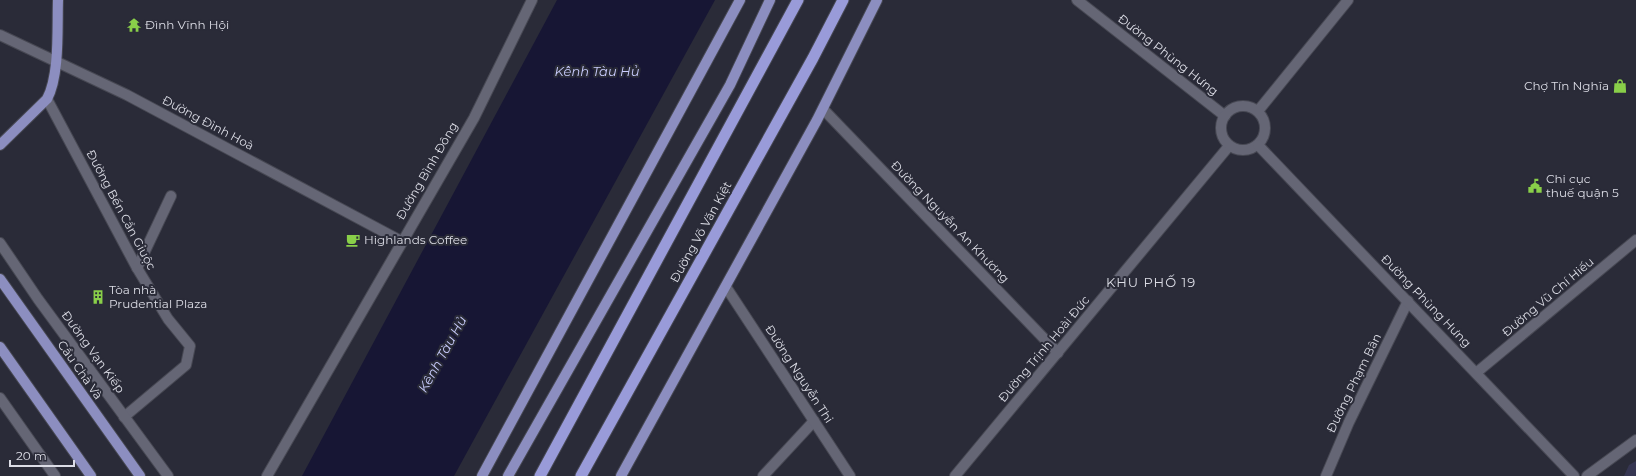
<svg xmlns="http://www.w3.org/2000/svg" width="1636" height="476" viewBox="0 0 1636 476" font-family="Montserrat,sans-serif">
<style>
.green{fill:#363652}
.water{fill:#171634}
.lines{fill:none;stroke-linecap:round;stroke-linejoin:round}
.minor-casing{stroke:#474853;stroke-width:12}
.tertiary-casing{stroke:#474853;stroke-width:12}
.secondary-casing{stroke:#474853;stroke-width:12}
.primary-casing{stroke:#474853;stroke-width:12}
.trunk-casing{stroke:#474853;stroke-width:13}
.minor{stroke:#656675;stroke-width:10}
.tertiary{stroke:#656675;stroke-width:10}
.secondary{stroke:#656675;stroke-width:10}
.primary{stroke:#8c8ec0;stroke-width:10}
.trunk{stroke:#999bd9;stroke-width:11}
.labels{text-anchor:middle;stroke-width:4;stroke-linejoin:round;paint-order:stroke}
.poi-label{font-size:12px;fill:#dcdde6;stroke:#2a2b38;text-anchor:start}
.street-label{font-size:12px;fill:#dcdde6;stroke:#2a2b38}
.water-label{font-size:13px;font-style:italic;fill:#cacdfe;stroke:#2a2b38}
.neighbourhood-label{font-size:13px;letter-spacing:1px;fill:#dcdde6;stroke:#2a2b38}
</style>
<rect width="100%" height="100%" fill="#2a2b38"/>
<polygon class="green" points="1636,461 1636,476 1624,476 1629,465"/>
<polygon class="water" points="557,0 715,0 454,476 302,476"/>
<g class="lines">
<defs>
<g id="minor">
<polyline points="0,35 55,61"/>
<polyline points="47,99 137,268 168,319 190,346 186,365 124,417"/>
<polyline points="823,109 1058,353"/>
<polyline points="1258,111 1348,0"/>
<polyline points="0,243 38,299 168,476"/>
<polyline points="137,268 171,196"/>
<polyline points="1476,373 1636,240"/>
<polyline points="763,476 814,421"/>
<polyline points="955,476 1229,146"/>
<polyline points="1326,476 1349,422 1408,301"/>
</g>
<g id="tertiary">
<polyline points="1077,0 1225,116"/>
<polyline points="55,61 127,95 401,241"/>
<circle cx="1243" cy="128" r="22"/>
<polyline points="1258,145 1574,476"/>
<polyline points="726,287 850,476"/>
<polyline points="0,398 55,476"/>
<polyline points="267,476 474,118 532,0"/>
</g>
<polyline id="secondary" points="1587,476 1636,440"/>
<g id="primary">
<path d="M0 145 47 99C60 75 57 28 58 0"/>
<polyline points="0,279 140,476"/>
<polyline points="0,347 91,476"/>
<polyline points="482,476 740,0"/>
<polyline points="508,476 730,85 770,0"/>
<polyline points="621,476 817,120 877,0"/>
</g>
<g id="trunk">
<polyline points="540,476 798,0"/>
<polyline points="581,476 813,58 843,0"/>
</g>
</defs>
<use href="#minor" class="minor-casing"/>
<use href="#tertiary" class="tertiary-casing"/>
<use href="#secondary" class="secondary-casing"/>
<use href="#primary" class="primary-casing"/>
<use href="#trunk" class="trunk-casing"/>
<use href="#minor" class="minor"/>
<use href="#tertiary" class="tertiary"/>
<use href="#secondary" class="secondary"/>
<use href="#primary" class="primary"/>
<use href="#trunk" class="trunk"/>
</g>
<defs>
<symbol id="temple-bare" viewBox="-9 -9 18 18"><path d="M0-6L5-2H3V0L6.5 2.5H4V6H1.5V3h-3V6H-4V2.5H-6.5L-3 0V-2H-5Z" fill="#89cf49" stroke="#2a2b38" stroke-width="2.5" paint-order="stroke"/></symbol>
<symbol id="shop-bare" viewBox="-9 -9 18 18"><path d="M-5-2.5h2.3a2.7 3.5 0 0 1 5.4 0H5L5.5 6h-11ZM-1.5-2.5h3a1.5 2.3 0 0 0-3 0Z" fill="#89cf49" stroke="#2a2b38" stroke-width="2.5" paint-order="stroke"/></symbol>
<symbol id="civic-bare" viewBox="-9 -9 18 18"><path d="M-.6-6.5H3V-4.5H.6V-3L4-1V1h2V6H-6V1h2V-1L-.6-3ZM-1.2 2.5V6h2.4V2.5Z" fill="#89cf49" stroke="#2a2b38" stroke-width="2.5" paint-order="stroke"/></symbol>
<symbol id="cafe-bare" viewBox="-9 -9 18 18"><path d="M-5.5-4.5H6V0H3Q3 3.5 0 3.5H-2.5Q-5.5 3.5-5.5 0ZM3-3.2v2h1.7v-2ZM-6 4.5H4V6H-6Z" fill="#89cf49" stroke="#2a2b38" stroke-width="2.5" paint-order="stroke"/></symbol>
<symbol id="building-bare" viewBox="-9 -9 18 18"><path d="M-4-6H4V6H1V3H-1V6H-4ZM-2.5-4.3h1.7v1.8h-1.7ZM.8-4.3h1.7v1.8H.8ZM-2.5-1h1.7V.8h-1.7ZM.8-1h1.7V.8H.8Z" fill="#89cf49" stroke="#2a2b38" stroke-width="2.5" paint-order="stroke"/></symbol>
</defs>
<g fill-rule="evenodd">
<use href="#temple-bare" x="124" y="15" width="20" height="20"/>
<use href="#shop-bare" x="1610" y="76" width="20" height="20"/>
<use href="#civic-bare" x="1525" y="176" width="20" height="20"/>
<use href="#cafe-bare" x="343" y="230" width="20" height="20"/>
<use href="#building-bare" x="88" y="287" width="20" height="20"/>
</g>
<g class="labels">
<g class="poi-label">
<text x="145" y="29">Đình Vĩnh Hội</text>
<text x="1609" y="90" text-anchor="end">Chợ Tín Nghĩa</text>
<text x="1546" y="183">Chi cục<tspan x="1546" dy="14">thuế quận 5</tspan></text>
<text x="364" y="244">Highlands Coffee</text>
<text x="109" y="294">Tòa nhà<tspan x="109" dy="14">Prudential Plaza</tspan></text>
</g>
<g class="street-label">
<text transform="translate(1168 55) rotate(38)" y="4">Đường Phùng Hưng</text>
<text transform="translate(208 123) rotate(28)" y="4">Đường Đình Hoà</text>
<text transform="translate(427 171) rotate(-60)" y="4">Đường Bình Đông</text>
<text transform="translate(121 210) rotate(62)" y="4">Đường Bến Cần Giuộc</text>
<text transform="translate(950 222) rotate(46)" y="4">Đường Nguyễn An Khương</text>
<text transform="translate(701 232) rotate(-61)" y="4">Đường Võ Văn Kiệt</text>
<text transform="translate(1548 297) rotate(-40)" y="4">Đường Vũ Chí Hiếu</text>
<text transform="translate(1426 301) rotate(46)" y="4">Đường Phùng Hưng</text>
<text transform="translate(1044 349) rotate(-50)" y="4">Đường Trịnh Hoài Đức</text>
<text transform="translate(93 352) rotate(54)" y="4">Đường Vạn Kiếp</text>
<text transform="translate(80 370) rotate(55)" y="4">Cầu Chà Và</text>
<text transform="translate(799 374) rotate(57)" y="4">Đường Nguyễn Thi</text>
<text transform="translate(1354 383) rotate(-64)" y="4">Đường Phạm Bân</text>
</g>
<g class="water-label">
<text x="597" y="76">Kênh Tàu Hủ</text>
<text transform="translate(442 354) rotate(-61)" y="5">Kênh Tàu Hủ</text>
</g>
<g class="neighbourhood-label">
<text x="1151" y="287">KHU PHỐ 19</text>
</g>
</g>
<path d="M10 460v6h64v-6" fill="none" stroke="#dcdde6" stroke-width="2"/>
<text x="16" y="460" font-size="12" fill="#dcdde6" stroke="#2a2b38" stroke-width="3" paint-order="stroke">20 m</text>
</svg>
